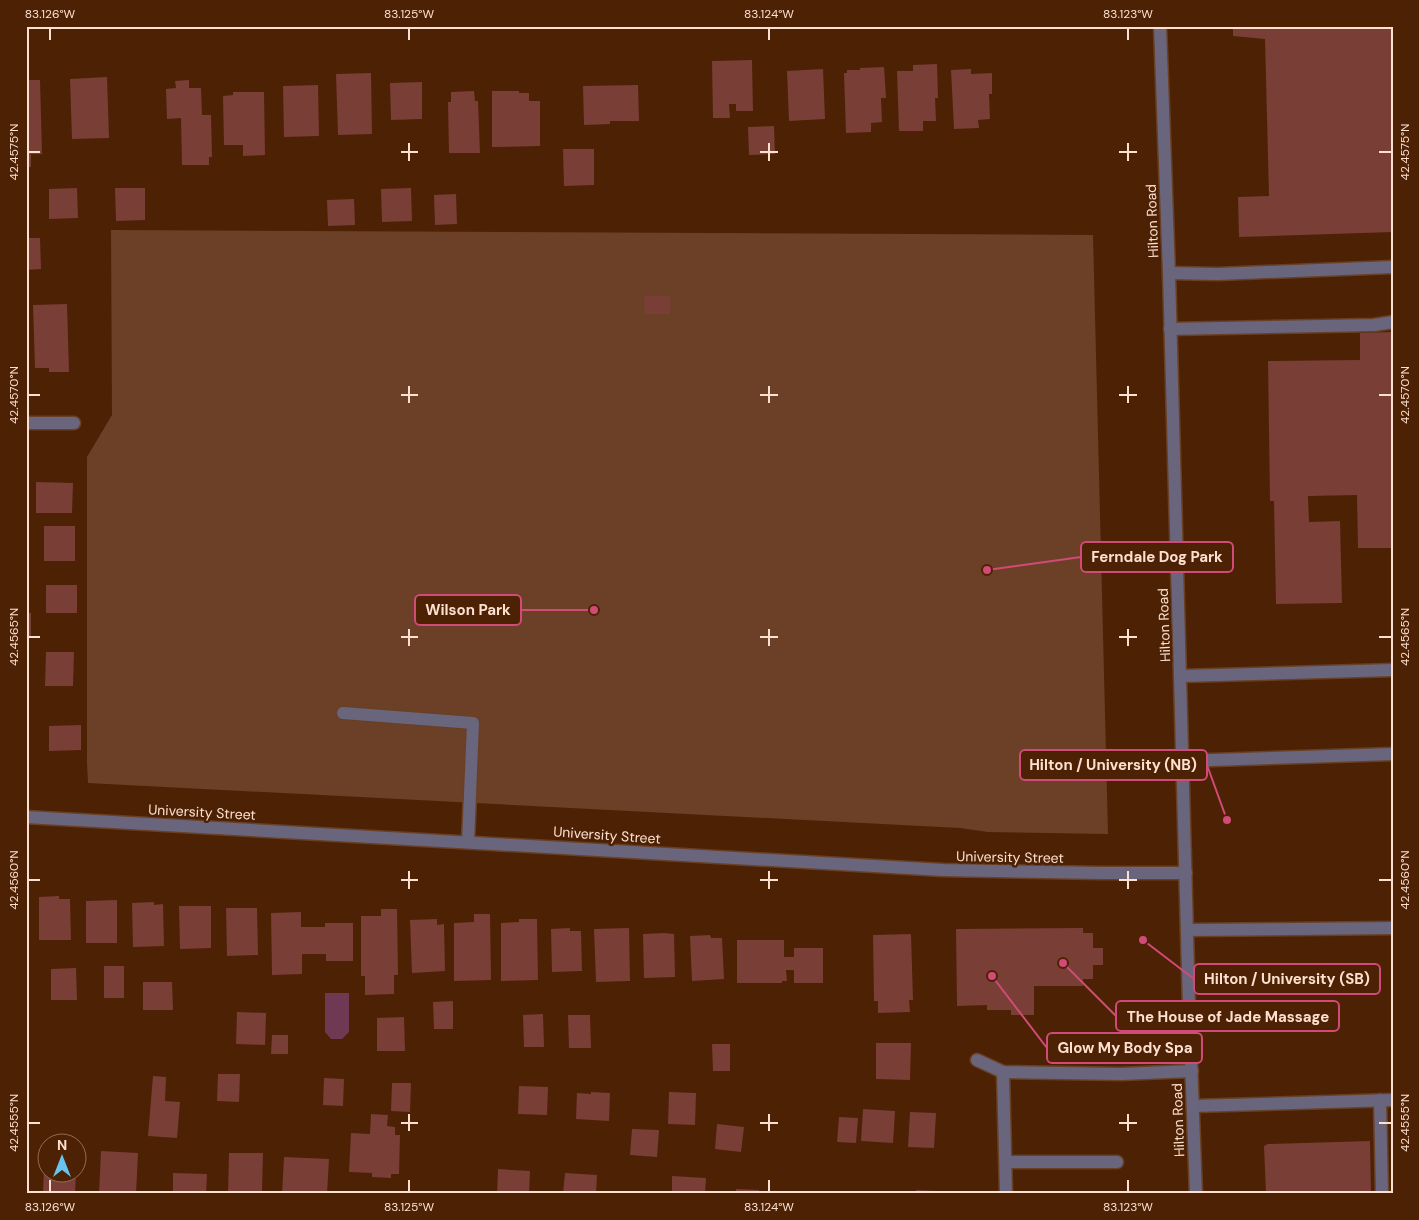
<svg xmlns="http://www.w3.org/2000/svg" width="1419" height="1220" viewBox="0 0 1419 1220" font-family="'DM Sans',sans-serif">
<style>
.green{fill:#6b4027}
.water{fill:#6f3954}
.building{fill:#793e36}
.lines{fill:none;stroke-linecap:round;stroke-linejoin:round}
.service-casing{stroke:#694025;stroke-width:15}
.minor-casing{stroke:#694025;stroke-width:15}
.tertiary-casing{stroke:#694025;stroke-width:15}
.service{stroke:#68657d;stroke-width:12}
.minor{stroke:#68657d;stroke-width:12}
.tertiary{stroke:#68657d;stroke-width:12}
.ticks{fill:none;stroke:#fde0d0;stroke-width:2}
.labels{text-anchor:middle;stroke-width:5;stroke-linejoin:round;paint-order:stroke}
.street-label{font-size:14px;fill:#fde0d0;stroke:#4d2104}
.leader{fill:none;stroke:#d14a78;stroke-width:2}
.callout-dot{fill:#d14a78;stroke:#4d2104;stroke-width:2}
.callout{fill:#4d2104;stroke:#d14a78;stroke-width:2}
.callout-label{font-size:15px;text-anchor:middle;font-weight:bold;fill:#fde0d0}
.neatline{fill:none;stroke:#fde0d0;stroke-width:2}
.ticks-label{font-size:12px;text-anchor:middle;fill:#fde0d0}
</style>
<rect width="100%" height="100%" fill="#4d2104"/>
<polygon class="green" points="111,230 1093,235 1108,834 988,832 960,828 88,783 87,763 87,457 112,415"/>
<polygon class="water" points="325,993 349,993 349,1032 342,1039 331,1039 325,1032"/>
<g class="building">
<polygon points="1233,26 1393,26 1393,232 1239,237 1238,197 1269,196 1265,39 1233,36"/>
<polygon points="752,60 753,111 736,111 736,104 729,104 730,118 713,118 712,61"/>
<polygon points="937,64 938,98 935,98 936,121 923,121 923,131 899,131 897,71 913,71 913,65"/>
<polygon points="884,67 886,98 881,98 882,122 871,123 871,132 846,133 844,73 847,73 847,70 860,70 860,68"/>
<polygon points="823,69 825,119 789,121 787,71"/>
<polygon points="971,69 971,74 992,73 992,94 989,94 990,119 978,120 979,128 954,129 951,70"/>
<polygon points="371,73 372,134 338,135 336,74"/>
<polygon points="107,77 109,138 72,139 70,79"/>
<polygon points="26,80 40,80 42,154 31,154 31,167 26,167"/>
<polygon points="189,80 189,88 201,88 202,115 211,115 212,157 209,157 209,165 182,165 181,118 167,119 166,89 176,88 175,81"/>
<polygon points="422,82 422,119 391,120 390,83"/>
<polygon points="318,85 319,136 284,137 283,86"/>
<polygon points="638,85 639,121 610,121 610,124 584,125 583,86"/>
<polygon points="474,91 475,101 478,101 480,153 449,153 448,102 451,102 451,92"/>
<polygon points="492,91 519,91 519,93 529,93 529,101 540,101 540,146 492,147"/>
<polygon points="233,92 264,92 265,155 243,156 243,145 224,145 223,96 233,95"/>
<polygon points="774,126 775,154 749,155 748,127"/>
<polygon points="563,149 594,149 594,185 564,186"/>
<polygon points="77,188 78,218 49,219 49,189"/>
<polygon points="115,188 145,188 145,220 116,221"/>
<polygon points="411,188 412,221 382,222 381,189"/>
<polygon points="456,194 457,224 435,225 434,195"/>
<polygon points="354,199 355,225 328,226 327,200"/>
<polygon points="26,238 40,238 41,269 26,270"/>
<polygon points="644,296 670,296 670,314 645,314"/>
<polygon points="67,304 69,372 49,372 49,368 35,368 33,305"/>
<polygon points="1393,332 1393,548 1358,548 1357,495 1308,496 1309,522 1340,521 1342,603 1276,604 1274,501 1270,501 1268,361 1360,360 1360,333"/>
<polygon points="36,482 73,483 72,513 36,513"/>
<rect x="44" y="526" width="31" height="35"/>
<rect x="46" y="585" width="31" height="28"/>
<rect x="26" y="613" width="5" height="23"/>
<polygon points="46,652 74,652 73,686 45,686"/>
<polygon points="81,725 81,750 49,751 49,726"/>
<polygon points="59,896 59,899 70,899 71,940 39,940 39,897"/>
<polygon points="117,900 117,943 86,943 86,901"/>
<polygon points="154,902 154,905 163,904 164,946 133,947 132,903"/>
<polygon points="179,906 211,906 211,948 180,949"/>
<polygon points="226,908 257,908 258,955 227,956"/>
<polygon points="381,909 397,909 398,975 394,975 394,994 365,995 365,976 361,976 361,916 381,916"/>
<polygon points="301,912 301,927 325,927 325,923 353,923 353,961 326,961 326,954 302,954 302,974 272,975 271,913"/>
<polygon points="474,914 490,914 491,980 454,981 454,923 474,922"/>
<polygon points="437,919 437,925 444,924 445,971 412,973 410,920"/>
<polygon points="519,919 537,919 538,980 501,981 501,923 519,922"/>
<polygon points="570,928 570,931 581,931 582,971 552,972 551,929"/>
<polygon points="629,928 630,981 596,982 594,929"/>
<polygon points="1083,928 1083,933 1093,933 1093,948 1103,948 1103,965 1093,965 1093,979 1083,979 1083,986 1034,986 1034,1015 1011,1015 1011,1010 987,1010 987,1005 957,1006 956,929"/>
<polygon points="664,933 674,934 675,977 644,978 643,934"/>
<polygon points="911,934 913,1000 909,1000 910,1012 878,1013 878,1001 874,1001 873,935"/>
<polygon points="710,935 711,938 722,938 724,979 692,981 690,936"/>
<polygon points="737,940 784,940 784,957 794,957 794,948 823,948 823,983 794,983 794,970 786,970 787,981 782,981 782,983 737,983"/>
<rect x="104" y="966" width="20" height="32"/>
<polygon points="76,968 77,1000 51,1000 51,969"/>
<polygon points="143,982 172,982 173,1010 143,1010"/>
<polygon points="453,1001 453,1029 434,1029 433,1002"/>
<polygon points="237,1012 266,1013 265,1045 236,1044"/>
<polygon points="543,1014 544,1047 524,1047 523,1015"/>
<polygon points="568,1015 590,1015 591,1048 569,1048"/>
<polygon points="404,1017 405,1051 377,1051 377,1018"/>
<polygon points="272,1035 288,1035 288,1054 271,1054"/>
<polygon points="876,1043 911,1043 910,1080 876,1079"/>
<polygon points="712,1044 730,1044 730,1071 713,1071"/>
<polygon points="218,1074 240,1074 239,1102 217,1101"/>
<polygon points="153,1076 166,1077 165,1101 180,1102 177,1138 148,1136"/>
<polygon points="324,1078 344,1079 343,1106 323,1105"/>
<polygon points="392,1083 411,1083 410,1112 391,1111"/>
<polygon points="519,1086 548,1087 547,1115 518,1114"/>
<polygon points="591,1092 610,1093 609,1121 576,1119 577,1093 591,1094"/>
<polygon points="669,1092 696,1093 695,1125 668,1124"/>
<polygon points="863,1109 895,1111 893,1143 861,1141"/>
<polygon points="910,1112 936,1113 934,1148 908,1147"/>
<polygon points="371,1114 388,1115 387,1126 395,1127 395,1135 400,1135 399,1174 391,1174 391,1178 372,1177 372,1173 349,1172 351,1133 370,1134"/>
<polygon points="839,1117 858,1118 856,1143 837,1142"/>
<polygon points="717,1124 744,1127 741,1152 715,1149"/>
<polygon points="632,1129 659,1130 657,1157 630,1155"/>
<polygon points="1370,1141 1371,1194 1266,1194 1264,1146 1268,1144"/>
<polygon points="101,1151 138,1153 136,1194 99,1194"/>
<polygon points="229,1153 263,1153 262,1191 254,1191 254,1194 228,1194"/>
<polygon points="284,1157 329,1159 327,1194 282,1194"/>
<polygon points="44,1167 48,1167 48,1172 76,1172 75,1194 43,1194"/>
<polygon points="498,1169 530,1171 529,1194 497,1194"/>
<polygon points="173,1173 207,1174 206,1194 173,1194"/>
<polygon points="565,1173 597,1175 596,1194 563,1194"/>
<polygon points="672,1176 706,1178 705,1194 672,1194"/>
<polygon points="736,1189 759,1190 759,1194 736,1194"/>
<polygon points="916,1190 936,1191 936,1194 916,1194"/>
</g>
<g class="lines">
<defs>
<g id="service">
<polyline points="1169,273 1218,274 1393,267"/>
<polyline points="1170,329 1374,325 1393,322"/>
<polyline points="1181,676 1393,670"/>
<polyline points="343,713 473,723 468,842"/>
<polyline points="1183,761 1393,754"/>
<polyline points="1187,930 1393,928"/>
<polyline points="977,1060 1003,1072 1121,1074 1192,1071"/>
<polyline points="1003,1072 1006,1194"/>
<polyline points="1380,1100 1382,1194"/>
<polyline points="1193,1106 1393,1100"/>
<polyline points="1006,1162 1117,1162"/>
</g>
<g id="minor">
<polyline points="26,423 74,423"/>
<polyline points="26,817 943,870 1101,873 1186,873"/>
</g>
<polyline id="tertiary" points="1160,26 1169,273 1189,1007 1196,1194"/>
</defs>
<use href="#service" class="service-casing"/>
<use href="#minor" class="minor-casing"/>
<use href="#tertiary" class="tertiary-casing"/>
<use href="#service" class="service"/>
<use href="#minor" class="minor"/>
<use href="#tertiary" class="tertiary"/>
</g>
<path class="ticks" d="M50 28V40M409 28V40M769 28V40M1128 28V40M409 143V161M769 143V161M1128 143V161M28 152H40M401 152H418M760 152H778M1119 152H1137M1379 152H1392M409 386V403M769 386V403M1128 386V403M28 395H40M401 395H418M760 395H778M1119 395H1137M1379 395H1392M409 629V646M769 629V646M1128 629V646M28 637H40M401 637H418M760 637H778M1119 637H1137M1379 637H1392M409 871V889M769 871V889M1128 871V889M28 880H40M401 880H418M760 880H778M1119 880H1137M1379 880H1392M409 1114V1131M769 1114V1131M1128 1114V1131M28 1123H40M401 1123H418M760 1123H778M1119 1123H1137M1379 1123H1392M50 1180V1192M409 1180V1192M769 1180V1192M1128 1180V1192"/>
<g class="labels">
<g class="street-label">
<text transform="translate(1152 221) rotate(-92)" y="5">Hilton Road</text>
<text transform="translate(1164 625) rotate(-92)" y="5">Hilton Road</text>
<text transform="translate(202 812) rotate(3)" y="5">University Street</text>
<text transform="translate(607 835) rotate(4)" y="5">University Street</text>
<text transform="translate(1010 857) rotate(1)" y="5">University Street</text>
<text transform="translate(1178 1120) rotate(-92)" y="5">Hilton Road</text>
</g>
</g>
<path class="leader" d="M987 570L1081 557M594 610L521 610M1227 820L1207 765M1143 940L1194 979M1063 963L1116 1016M992 976L1047 1048"/>
<g class="callout-dot">
<circle cx="987" cy="570" r="5"/>
<circle cx="594" cy="610" r="5"/>
<circle cx="1227" cy="820" r="5"/>
<circle cx="1143" cy="940" r="5"/>
<circle cx="1063" cy="963" r="5"/>
<circle cx="992" cy="976" r="5"/>
</g>
<g class="callout">
<rect x="1081" y="542" width="152" height="30" rx="5"/>
<rect x="415" y="595" width="106" height="30" rx="5"/>
<rect x="1020" y="750" width="187" height="30" rx="5"/>
<rect x="1194" y="964" width="186" height="30" rx="5"/>
<rect x="1116" y="1001" width="223" height="30" rx="5"/>
<rect x="1047" y="1033" width="155" height="30" rx="5"/>
</g>
<g class="callout-label">
<text x="1157" y="562">Ferndale Dog Park</text>
<text x="468" y="615">Wilson Park</text>
<text x="1113" y="770">Hilton / University (NB)</text>
<text x="1287" y="984">Hilton / University (SB)</text>
<text x="1228" y="1022">The House of Jade Massage</text>
<text x="1125" y="1053">Glow My Body Spa</text>
</g>
<rect width="1419" height="1220" fill="none" stroke="#4d2104" stroke-width="55"/>
<g transform="translate(62 1158)"><circle r="24" fill="#4d2104" stroke="#936d56"/>
<path d="M0-4L9 19L0 12L-9 19Z" fill="#66c4ef"/>
<text y="-8" font-size="14" font-weight="bold" text-anchor="middle" fill="#fde0d0">N</text>
</g>
<rect x="28" y="28" width="1364" height="1164" class="neatline"/>
<g class="ticks-label">
<text x="50" y="18">83.126°W</text>
<text x="409" y="18">83.125°W</text>
<text x="769" y="18">83.124°W</text>
<text x="1128" y="18">83.123°W</text>
<text transform="translate(14 152) rotate(-90)" y="4">42.4575°N</text>
<text transform="translate(1405 152) rotate(-90)" y="4">42.4575°N</text>
<text transform="translate(14 395) rotate(-90)" y="4">42.4570°N</text>
<text transform="translate(1405 395) rotate(-90)" y="4">42.4570°N</text>
<text transform="translate(14 637) rotate(-90)" y="4">42.4565°N</text>
<text transform="translate(1405 637) rotate(-90)" y="4">42.4565°N</text>
<text transform="translate(14 880) rotate(-90)" y="4">42.4560°N</text>
<text transform="translate(1405 880) rotate(-90)" y="4">42.4560°N</text>
<text transform="translate(14 1123) rotate(-90)" y="4">42.4555°N</text>
<text transform="translate(1405 1123) rotate(-90)" y="4">42.4555°N</text>
<text x="50" y="1211">83.126°W</text>
<text x="409" y="1211">83.125°W</text>
<text x="769" y="1211">83.124°W</text>
<text x="1128" y="1211">83.123°W</text>
</g>
</svg>
